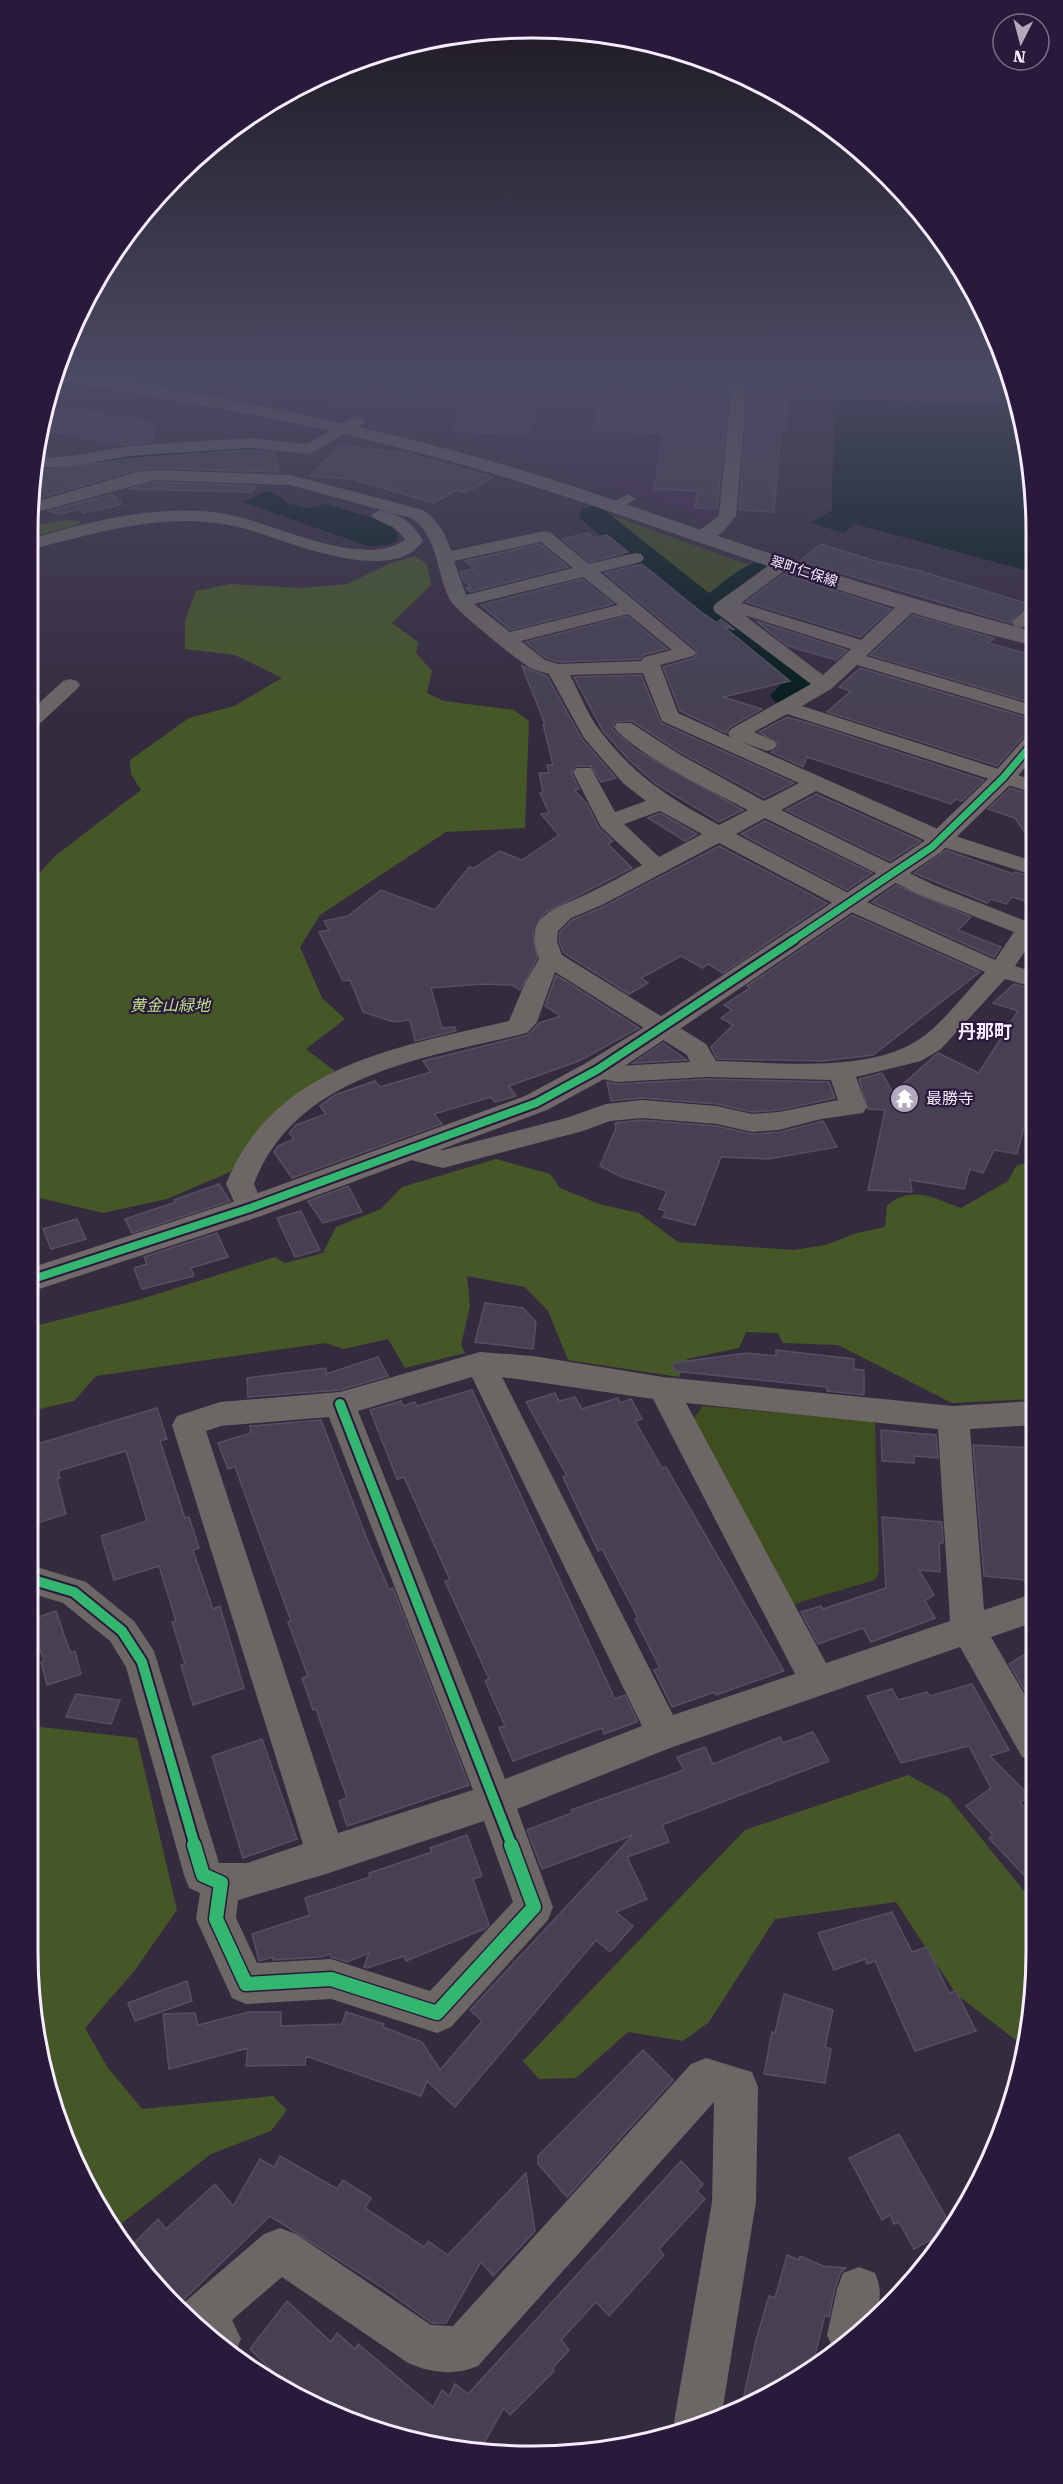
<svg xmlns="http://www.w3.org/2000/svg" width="1063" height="2484" viewBox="0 0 1063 2484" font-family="'Roboto Serif','Noto Sans JP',serif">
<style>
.built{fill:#3d284e}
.green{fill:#3e4e1f}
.forest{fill:#455727}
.water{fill:#051d1d}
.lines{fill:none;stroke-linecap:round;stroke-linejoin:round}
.river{fill:#051d1d;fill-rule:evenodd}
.building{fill:#464052;stroke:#555061;stroke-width:1.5}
.street{fill:#6c6665;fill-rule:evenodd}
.secondary{fill:#706869;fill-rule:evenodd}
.primary{fill:#6f6669;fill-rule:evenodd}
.cycleway-far3-casing{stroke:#2b193b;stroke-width:10}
.cycleway-far2-casing{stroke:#2b193b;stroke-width:12}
.cycleway-far1-casing{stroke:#2b193b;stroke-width:14}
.cycleway-casing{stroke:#2b193b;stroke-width:17}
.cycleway-far3{stroke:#33b770;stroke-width:7}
.cycleway-far2{stroke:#33b770;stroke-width:8}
.cycleway-far1{stroke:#33b770;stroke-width:10}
.cycleway{stroke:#33b770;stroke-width:14}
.labels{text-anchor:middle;stroke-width:4.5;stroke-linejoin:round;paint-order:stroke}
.far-street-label{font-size:14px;fill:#f5edff;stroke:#2b193b}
.park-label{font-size:16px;font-style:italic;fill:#bde089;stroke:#2b193b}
.poi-label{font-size:16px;fill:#f5edff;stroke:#2b193b;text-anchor:start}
.neighbourhood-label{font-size:18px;font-weight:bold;fill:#f5edff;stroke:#2b193b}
.rim{fill:none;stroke:#f5edff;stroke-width:3}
</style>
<rect width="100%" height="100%" fill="#352b3e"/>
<polygon class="built" points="150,373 997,373 1002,401 727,388 714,513 708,517 475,441 342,409"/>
<g class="green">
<polygon points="602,512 755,567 715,597 707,598 599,513"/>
<polygon points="703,1406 875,1421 879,1572 875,1580 794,1604 691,1422"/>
</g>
<g class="forest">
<polygon points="67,520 80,521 77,525 27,538 28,526"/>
<polygon points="415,556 427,564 431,585 392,623 418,642 416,653 432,671 427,693 444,701 514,710 529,721 525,828 446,832 320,915 300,947 322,998 345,1019 306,1049 335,1071 276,1120 230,1172 167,1199 103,1213 27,1195 27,887 55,856 141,790 131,774 130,760 189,718 234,706 282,678 235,655 185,649 185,620 196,591 230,584 301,588 347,584 389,564"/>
<path d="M496 1159 550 1174 560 1188 599 1204 639 1213 678 1242 794 1250 825 1245 857 1233 885 1227 887 1206C911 1184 934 1199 961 1208L1008 1181 1016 1166 1034 1160V1399L952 1403 838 1345 783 1343 778 1333 746 1332 739 1348 687 1359 679 1377 568 1360 548 1311 525 1287 467 1276 470 1306 461 1345 465 1353 405 1368 388 1339 344 1349 325 1343 96 1376 74 1401 27 1412V1328L138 1300 275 1257 285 1263 323 1253 336 1227 381 1209 402 1187Z"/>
<polygon points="41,1727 137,1738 177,1910 135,1970 85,2028 108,2068 142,2109 273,2096 287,2110 271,2131 211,2154 113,2230 94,2204 54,2115 27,1952 27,1729"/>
<polygon points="908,1775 948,1797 1036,1906 1036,1952 1021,2044 956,1994 896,1902 775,1919 709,2022 683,2041 628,2032 576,2078 539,2079 523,2061 745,1830"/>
</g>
<g class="water">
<polygon points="997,373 1007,373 1032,465 1032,572 855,524 844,533 811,523 832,510 834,398 1002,406"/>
<polygon points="267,491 281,497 287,503 307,508 325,504 370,517 392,526 398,535 396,542 388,545 368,546 242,502"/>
</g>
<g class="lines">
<g class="river">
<polygon points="244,440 254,442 258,448 254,454 36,476 39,460"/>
<path d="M593 506 603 509 709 593C728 580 749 556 774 563L778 569 774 575 728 608 814 677 819 684C808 700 794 707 775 702L770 695 781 684 583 521 579 515 583 509Z"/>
</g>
</g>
<g class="building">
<polygon points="334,373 428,373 419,394 333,391"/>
<polygon points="475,373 549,373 527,435 453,431"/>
<polygon points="681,374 788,381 786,428 781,428 774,512 739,510 749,392 740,385 729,392 717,509 695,508 698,491 654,489 664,434 594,430 604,389 672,392 674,381 680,382"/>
<polygon points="48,405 155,423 153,442 125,445 44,430"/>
<polygon points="341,445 410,454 493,477 465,493 456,490 434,503 352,479 310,476"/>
<polygon points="249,450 274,453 279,472 155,468 137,470 32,500 37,471 137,458"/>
<polygon points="155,482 256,486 252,492 129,489"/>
<polygon points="112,494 122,504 83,513 79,509 61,514 49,511"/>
<polygon points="588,533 594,538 607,535 628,552 590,562 562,539"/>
<polygon points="540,544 568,567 470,592 466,588 471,587 463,580 460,572 474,569 465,561"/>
<polygon points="821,544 875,561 917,570 1032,605 1023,607 1010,623 800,561"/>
<polygon points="642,564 700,611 717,623 721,619 735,630 723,626 790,681 723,697 762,709 730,727 726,733 680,711 663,667 694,658 697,650 605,573"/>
<polygon points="784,574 833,590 891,609 860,637 746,602"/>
<polygon points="582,579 613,604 511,630 481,605"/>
<polygon points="913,615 994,638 988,643 1032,655 1032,703 870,655"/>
<polygon points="627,616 667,649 643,655 640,659 558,662 546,658 526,642"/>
<polygon points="756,621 847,650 836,660 788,646"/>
<polygon points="522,666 547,676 582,739 616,778 601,782 591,766 577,766 571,772 579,789 574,790 587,804 599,828 613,841 608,844 632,868 544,913 533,932 537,959 520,990 512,985 483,984 431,988 442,1028 455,1027 456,1031 415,1041 410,1020 394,1022 363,1012 350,980 343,981 319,932 329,930 324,921 348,916 381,890 435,910 469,867 474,868 500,851 522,860 559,835 541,814 549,813 540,793 543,792 539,773 549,773 547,765 553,765 543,724 545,724"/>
<polygon points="860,668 1032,719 1032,735 1022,738 997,766 827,712 851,691 839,687"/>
<polygon points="641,675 661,723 794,783 764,798 680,752 632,721 615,722 612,729 636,750 743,810 719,822 656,784 629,760 603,731 574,677"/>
<polygon points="787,717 812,724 984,780 962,801 956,799 951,804 807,757 803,767 771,752 776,750 779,744 759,732"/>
<polygon points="1010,788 1033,795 1033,844 1015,818 988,809"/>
<polygon points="816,794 921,841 890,861 786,810"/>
<polygon points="660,813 697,834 685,841 648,818"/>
<polygon points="765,821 872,873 847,890 741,834"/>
<polygon points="719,846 827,903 723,973 708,964 703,968 681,956 641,978 648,983 629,994 564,953 559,942 560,932 572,920 603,907"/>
<polygon points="946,850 1013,874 1015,872 1033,877 1033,903 1012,897 1006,904 991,899 987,903 914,873"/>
<polygon points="896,885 971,917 958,930 1001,947 994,957 872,902"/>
<polygon points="852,915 980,972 873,1055 822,1061 717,1059 711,1047 733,1025 721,1018 732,1010 724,1005 750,988 747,986"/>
<polygon points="556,975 639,1028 579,1061 509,1086 516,1096 495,1102 491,1097 434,1114 442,1124 292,1178 274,1152 278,1146 294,1139 289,1133 296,1125 326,1114 320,1106 335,1095 375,1081 380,1087 431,1072 423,1061 528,1035 539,1023 561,1016 545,1006"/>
<polygon points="1014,984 1033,989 1034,1108 1029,1107 1017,1154 994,1150 983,1173 970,1169 964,1189 910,1180 912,1192 868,1190 885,1110 868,1109 859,1079 882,1073 893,1093 938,1053 979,1073 1018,1011 993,1003"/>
<polygon points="663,1043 687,1060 633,1063"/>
<polygon points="707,1079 829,1082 835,1098 779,1110 752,1112 717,1104 642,1098 611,1101 607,1082 617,1084"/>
<polygon points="642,1120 717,1126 752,1134 780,1132 823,1121 837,1147 768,1159 721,1157 695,1225 663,1217 666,1211 659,1209 667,1191 622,1177 600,1166 616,1128 615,1123"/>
<polygon points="219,1184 230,1201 132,1233 125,1219 176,1202 174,1200"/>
<polygon points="348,1186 362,1212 323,1223 308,1201"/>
<polygon points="301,1211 320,1250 295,1257 277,1218"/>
<polygon points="77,1219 86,1239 51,1249 43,1229"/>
<polygon points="217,1233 228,1257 191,1268 194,1276 142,1289 134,1268 147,1264 144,1257"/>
<polygon points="485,1303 523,1308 536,1322 533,1349 475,1342"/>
<polygon points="776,1350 854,1359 854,1369 864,1370 864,1395 827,1391 827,1387 674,1371 673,1363 747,1353 776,1356"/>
<polygon points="378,1357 388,1376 340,1390 248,1397 247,1378 326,1368 326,1374"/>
<polygon points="472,1390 615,1699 625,1695 637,1720 637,1722 604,1734 602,1728 513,1761 499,1728 505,1726 485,1681 489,1679 445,1581 450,1580 404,1477 397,1479 370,1410 401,1401 403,1406 415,1402 417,1406"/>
<polygon points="555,1393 559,1401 575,1397 582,1409 618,1398 620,1403 631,1399 642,1419 635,1421 662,1468 666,1467 784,1671 716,1695 715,1692 672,1707 654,1670 660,1668 635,1619 638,1618 602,1549 598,1551 563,1477 567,1476 526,1402"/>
<polygon points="157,1408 167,1439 160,1441 185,1518 189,1517 199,1548 193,1550 213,1609 220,1606 244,1688 193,1705 181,1665 185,1664 172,1622 176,1621 159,1566 114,1580 101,1536 147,1521 126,1451 58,1471 60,1478 57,1479 66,1514 27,1526 27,1447"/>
<polygon points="321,1420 367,1539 389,1589 393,1588 469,1785 347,1826 339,1801 347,1798 316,1709 313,1710 302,1678 308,1676 288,1622 291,1621 235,1467 228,1469 218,1443 251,1433 250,1426"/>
<polygon points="881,1430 936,1435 938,1458 914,1456 914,1463 882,1461"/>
<polygon points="973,1445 1035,1448 1035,1525 1029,1525 1035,1581 984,1576"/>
<polygon points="882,1517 942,1522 943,1543 939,1543 940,1572 919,1570 934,1595 925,1601 935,1618 871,1642 863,1628 818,1644 801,1612 821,1606 823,1609 886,1588"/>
<polygon points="56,1611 70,1652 75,1651 81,1674 47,1685 41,1662 44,1661 30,1620"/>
<polygon points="1035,1648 1035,1708 1009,1664"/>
<polygon points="972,1684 1009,1750 990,1756 1029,1796 1020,1803 1036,1818 1036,1888 989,1838 993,1835 966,1806 991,1788 969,1746 901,1763 867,1696 892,1689 898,1700 927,1692 930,1696"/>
<polygon points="76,1694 120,1700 111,1724 66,1717"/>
<polygon points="813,1732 829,1761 662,1825 669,1842 627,1857 647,1899 616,1912 633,1926 610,1952 596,1940 455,2107 427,2081 421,2096 306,2056 305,2065 246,2066 248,2048 169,2069 163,2014 195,2013 198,2025 249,2012 281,2012 281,2026 342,2024 346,2012 384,2024 383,2027 422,2042 440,2070 482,2021 470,2010 633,1835 542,1869 527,1830 572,1813 571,1810 684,1770 677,1757 705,1747 713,1764 780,1737 783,1743"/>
<polygon points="262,1739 297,1839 243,1858 212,1756"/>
<polygon points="467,1835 482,1876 473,1879 489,1925 484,1929 406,1961 404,1956 367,1968 364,1967 369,1953 347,1962 331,1957 330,1954 321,1957 273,1960 273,1957 259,1961 252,1934 310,1915 305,1898 370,1877 369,1873 432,1852 430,1848"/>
<polygon points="892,1912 912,1952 927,1947 949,1993 956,1991 976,2031 915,2051 875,1961 867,1964 865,1959 834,1970 818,1933"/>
<polygon points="187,1981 192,2001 135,2021 128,2003"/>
<polygon points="784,1994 833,2010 825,2047 831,2049 825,2083 764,2074 772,2032 775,2033"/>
<polygon points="643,2050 673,2080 567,2197 538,2164 538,2156"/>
<polygon points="899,2134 952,2228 914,2249 899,2222 894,2224 890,2215 882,2220 849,2158"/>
<polygon points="280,2156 337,2189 343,2180 371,2198 365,2208 424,2247 428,2241 448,2255 526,2173 535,2231 493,2276 481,2262 446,2323 432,2323 380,2286 270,2216 177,2306 152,2285 127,2250 158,2219 166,2229 215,2184 233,2206 260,2159 274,2167"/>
<polygon points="681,2161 703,2184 697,2191 705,2199 659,2249 664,2255 609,2316 596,2302 561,2340 569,2350 553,2368 554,2371 510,2415 504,2408 484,2443 481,2441 475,2451 433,2447 329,2408 313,2394 309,2401 301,2398 250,2349 287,2301 331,2342 337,2333 355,2349 358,2344 433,2407 442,2390 449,2396 455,2384 468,2394"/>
<polygon points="787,2255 799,2260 800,2256 823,2266 846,2268 841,2272 835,2288 829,2317 825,2315 812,2367 784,2389 742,2405 756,2340 769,2296 775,2298"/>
</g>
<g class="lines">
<g class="street">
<path d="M132 374 139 378C134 386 125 390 116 388L113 385Z"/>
<path d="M739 387 747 392 736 516 722 533 707 541H695L692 537C699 528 711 524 719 515L731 392Z"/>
<polygon points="357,416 363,418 365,421 363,424 310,454 249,448 130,456 72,466 38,468 39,458 72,456 130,446 249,438 307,444"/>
<path d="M155 470 291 475 423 510C438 520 446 534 451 551L544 531 550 532 589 564 635 553 641 554 644 558 641 562 600 572 696 652 693 656 660 665 678 713 730 737 728 733 731 729 811 684 715 612 713 608 715 604 776 560H788L791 564 788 568 741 603 861 640 903 600H917L919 604 917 608 866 656 1032 705V717L857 665 831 689 802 706 1033 780V793L787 714 754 732 774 741 777 745 774 749 767 751 742 742 949 834 1033 861V875L933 844 816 791 781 810 934 885 1023 920 1033 915V939L1015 966 1033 972V987L1005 979 941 1049 921 1061 856 1077 867 1107 863 1113 821 1119 779 1130 752 1132 717 1124 642 1118 610 1121 583 1131 443 1168 399 1157 395 1151 399 1145 409 1142 443 1150 566 1118 606 1104 642 1100 717 1106 752 1114 779 1112 838 1100 831 1080 707 1077 617 1082 588 1076 584 1070 588 1064 597 1062 617 1066 690 1062 687 1055 555 972 537 1022 527 1033C427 1058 296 1073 254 1184L264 1208 260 1215 250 1218 240 1215 226 1184C274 1064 399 1047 509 1021L525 983 539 959C522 913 557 909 589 893 607 884 624 875 642 865L601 827 573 772 577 768H591L615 812 646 801 624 784 584 738 549 674C544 672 537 671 531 668 519 662 455 610 450 600 436 572 438 535 411 518L290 485 155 480 30 514 32 503 137 472ZM541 542 573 568 466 595 454 561ZM583 577 618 605 510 632 474 604ZM628 614 672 650 644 657 641 661 558 664 545 660 521 641ZM744 615 851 649 823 675ZM643 673 662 721 799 783 764 801 679 754 631 723H617L614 727C630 751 719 795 748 810L719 825C671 799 635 777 601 732 588 716 580 694 570 675ZM660 811 702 834 659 857 624 824ZM765 818 918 894 1014 932 995 960 858 898 736 834ZM719 843 842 908 985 972C966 992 943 1023 921 1038 871 1074 775 1062 716 1061L706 1044 562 955 557 942 558 931 571 918 602 905Z"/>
<polygon points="628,494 636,499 613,512 604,507"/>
<path d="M380 510C401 515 413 522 423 541 391 587 288 541 246 529 229 524 210 522 192 521 135 520 82 537 27 550V540C89 522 155 504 220 513 271 520 359 571 405 540 395 522 381 526 371 515Z"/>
<polygon points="1032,607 1032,622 1021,628 1014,626 1012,622 1025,609"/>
<polygon points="70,679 77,681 80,685 77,689 34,729 27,731 27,714 63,681"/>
<path d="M480 1352 533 1356 663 1377 953 1406 1034 1401V1425L970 1429 984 1610 1035 1593V1622L991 1637 1035 1712V1761L1022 1757 960 1647 670 1748 517 1809 553 1907 548 1920 451 2027 437 2033 331 1999 246 2004 232 1998 196 1919 200 1893 189 1888 184 1875 126 1667 110 1641 63 1603 27 1592V1564L86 1582 134 1621 154 1651 219 1863H247L303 1844 172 1425 177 1416 220 1402 340 1392ZM472 1377 642 1726 505 1779 358 1411ZM502 1377 653 1399 795 1674 673 1715ZM686 1403 938 1429 950 1621 826 1663ZM329 1417 473 1790 338 1833 206 1431 221 1426ZM484 1821 513 1902 430 1991 331 1959 257 1963 236 1918 238 1900 326 1874Z"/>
<path d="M706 2058 752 2072 758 2087 756 2202 722 2413 677 2430 674 2422 712 2202 714 2102 478 2366C455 2376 431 2373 408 2363L282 2277 232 2320 241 2339 235 2353 179 2307 264 2234 280 2228 296 2234 431 2325 453 2326 691 2064Z"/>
<path d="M859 2267 875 2273C892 2313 861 2326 833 2349L827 2335 837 2289 843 2273Z"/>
</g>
<polygon class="secondary" points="1032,737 1032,759 1012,783 941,852 671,1035 608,1077 547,1110 261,1216 27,1293 27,1269 239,1200 525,1096 586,1063 651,1023 923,842 994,773 1024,739"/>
<path class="primary" d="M53 373H71C206 394 341 419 473 456 579 485 682 525 787 559 868 586 950 609 1032 631V645C853 603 682 532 507 478 359 432 206 404 53 380Z"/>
<defs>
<polyline id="cycleway-far3" points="792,941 932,847 1003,778 1032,744"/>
<polyline id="cycleway-far2" points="27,1281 250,1208 536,1103 597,1070 794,940"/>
<g id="cycleway-far1">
<polyline points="340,1404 512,1846"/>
<polyline points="27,1578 74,1592 122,1631 142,1662 195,1846"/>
</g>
<polyline id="cycleway" points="194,1845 203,1875 221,1883 216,1919 246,1984 331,1979 437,2013 534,1907 511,1845"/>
</defs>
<use href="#cycleway-far3" class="cycleway-far3-casing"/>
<use href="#cycleway-far2" class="cycleway-far2-casing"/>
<use href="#cycleway-far1" class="cycleway-far1-casing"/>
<use href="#cycleway" class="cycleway-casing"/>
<use href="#cycleway-far3" class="cycleway-far3"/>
<use href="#cycleway-far2" class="cycleway-far2"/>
<use href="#cycleway-far1" class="cycleway-far1"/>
<use href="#cycleway" class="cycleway"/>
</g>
<linearGradient id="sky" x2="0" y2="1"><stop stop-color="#1d1822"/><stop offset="0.52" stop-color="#4b4a63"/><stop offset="1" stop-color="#4b4a63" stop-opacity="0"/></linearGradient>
<rect width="1063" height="720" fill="url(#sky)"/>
<defs>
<symbol id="temple-disc" viewBox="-11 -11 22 22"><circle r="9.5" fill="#b2a9bb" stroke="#2b193b"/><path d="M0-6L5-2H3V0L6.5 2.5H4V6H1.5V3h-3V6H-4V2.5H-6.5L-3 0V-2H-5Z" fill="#fff"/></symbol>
</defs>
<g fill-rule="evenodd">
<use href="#temple-disc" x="888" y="1082" width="33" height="33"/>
</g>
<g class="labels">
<g class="far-street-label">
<text transform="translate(804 571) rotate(18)" y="5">翠町仁保線</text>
</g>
<g class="park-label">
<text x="170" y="1011">黄金山緑地</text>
</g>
<g class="poi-label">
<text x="926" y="1104">最勝寺</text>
</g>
<g class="neighbourhood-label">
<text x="985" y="1038">丹那町</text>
</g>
</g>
<path d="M0 0H1063V2484H0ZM532 38H532A494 494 0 0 1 1026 532V1952A494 494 0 0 1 532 2446H532A494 494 0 0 1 38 1952V532A494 494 0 0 1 532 38Z" fill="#2b193b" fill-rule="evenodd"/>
<path class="rim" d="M532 38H532A494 494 0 0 1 1026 532V1952A494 494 0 0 1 532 2446H532A494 494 0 0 1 38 1952V532A494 494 0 0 1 532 38Z"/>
<g transform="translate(1021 42) rotate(186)"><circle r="28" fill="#2b193b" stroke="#7c6e89" stroke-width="1.5"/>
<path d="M0-4.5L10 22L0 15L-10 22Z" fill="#b2a9bb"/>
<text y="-9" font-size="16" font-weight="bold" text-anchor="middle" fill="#f5edff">N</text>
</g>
</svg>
